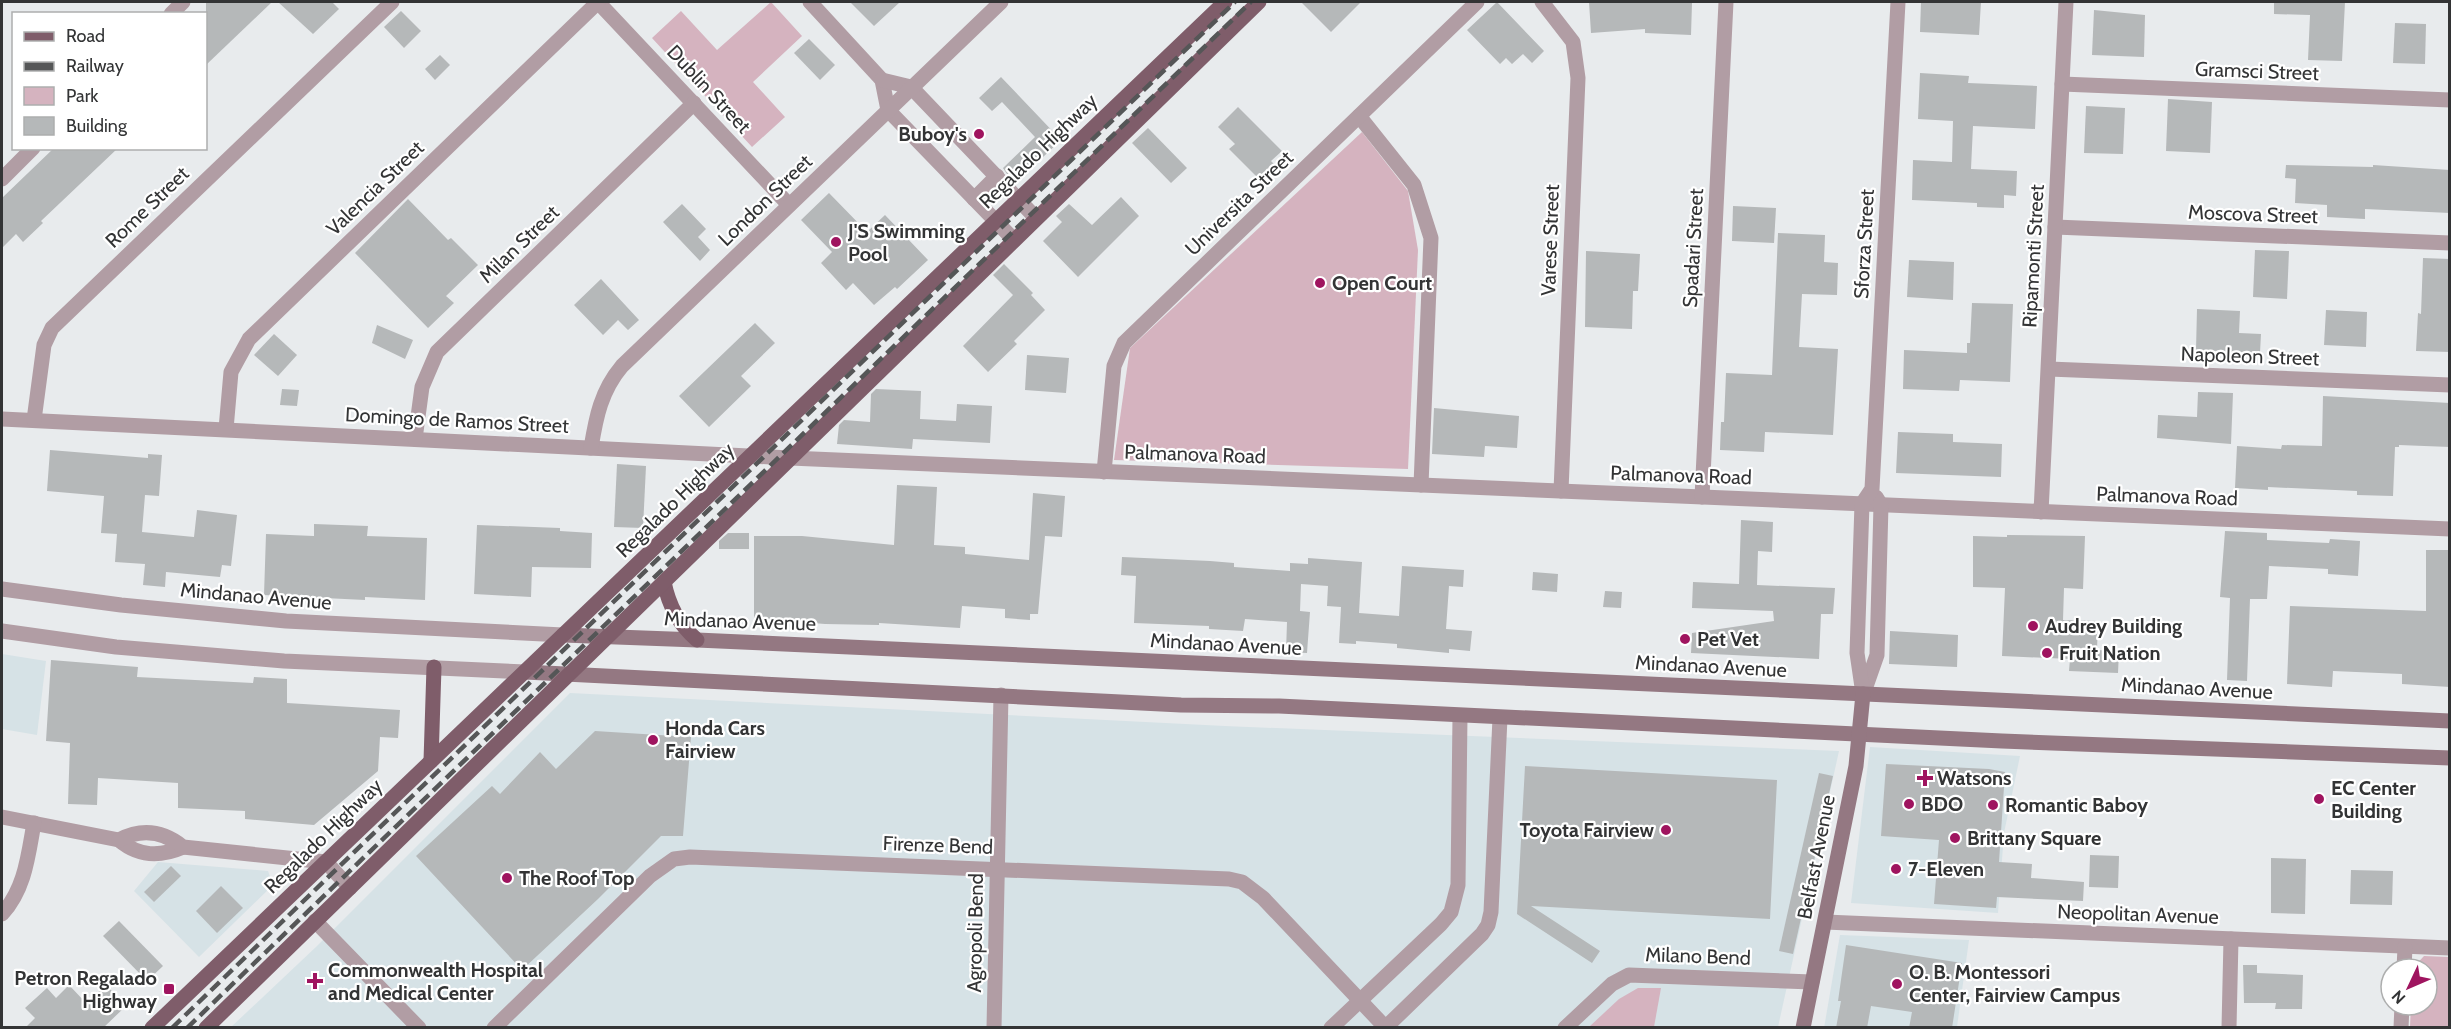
<svg xmlns="http://www.w3.org/2000/svg" width="2451" height="1029" viewBox="0 0 2451 1029" font-family="Cabin,sans-serif">
<style>
.built{fill:#d6e2e6}
.green{fill:#d5b3bf}
.building{fill:#b5b8b9}
.lines{fill:none;stroke-linecap:round;stroke-linejoin:round}
.street{stroke:#b19da4;stroke-width:15}
.secondary{stroke:#947882;stroke-width:15}
.primary{stroke:#7f5d6a;stroke-width:15}
.rail{stroke:#555657;stroke-width:4.5;stroke-dasharray:12 6;stroke-linecap:butt}
.poi-dot{fill:#9f145f;stroke:#fff;stroke-width:2}
.labels{text-anchor:middle;stroke-width:4.5;stroke-linejoin:round;paint-order:stroke}
.street-label{font-size:20px;fill:#333435;stroke:#fff}
.poi-label{font-size:20px;font-weight:bold;fill:#333435;stroke:#fff;text-anchor:start}
</style>
<rect width="100%" height="100%" fill="#e8ebed"/>
<g class="built">
<polygon points="2,654 46,661 37,735 2,729"/>
<polygon points="570,693 1225,726 1839,751 1778,1027 230,1028 317,946"/>
<polygon points="1870,747 2020,756 2004,833 1998,913 1851,903"/>
<polygon points="158,862 268,871 273,885 199,957 134,891"/>
<polygon points="1840,935 1969,940 1957,1027 1824,1028"/>
</g>
<g class="green">
<polygon points="771,2 802,36 753,82 785,117 752,147 652,38 681,11 717,50"/>
<polygon points="1362,132 1408,191 1418,250 1408,469 1114,460 1130,348"/>
<polygon points="2424,956 2449,957 2449,1027 2410,1027 2411,1005 2427,1005 2427,969 2412,969"/>
<polygon points="1638,988 1661,988 1654,1027 1589,1027 1619,999"/>
</g>
<g class="building">
<polygon points="206,2 272,2 206,65"/>
<polygon points="278,2 332,2 339,9 313,34"/>
<polygon points="850,2 900,2 874,26"/>
<polygon points="1301,2 1361,2 1331,32"/>
<polygon points="1497,2 1544,51 1532,63 1523,54 1512,64 1506,58 1500,64 1467,30"/>
<polygon points="1589,2 1692,3 1691,35 1645,33 1645,29 1591,33"/>
<polygon points="1921,2 1981,2 1979,35 1920,32"/>
<polygon points="2274,2 2345,2 2342,61 2308,60 2310,15 2274,14"/>
<polygon points="2094,10 2145,15 2144,57 2092,55"/>
<polygon points="401,11 421,31 404,48 384,27"/>
<polygon points="2395,23 2426,24 2425,64 2393,63"/>
<polygon points="809,39 835,65 820,80 794,53"/>
<polygon points="440,55 450,65 435,80 425,69"/>
<polygon points="1920,73 1969,76 1968,83 2037,86 2035,129 1973,126 1971,169 2017,171 2016,196 2004,195 2004,208 1977,207 1977,203 1912,200 1913,160 1952,162 1953,121 1918,119"/>
<polygon points="1001,77 1061,140 1024,175 1007,174 1003,168 1035,137 1002,102 992,111 979,98"/>
<polygon points="2168,99 2212,102 2210,153 2166,151"/>
<polygon points="2086,106 2125,108 2123,154 2084,153"/>
<polygon points="1238,107 1282,151 1271,161 1274,164 1259,179 1229,149 1235,144 1218,127"/>
<polygon points="1148,128 1187,168 1171,183 1132,143"/>
<polygon points="54,148 118,148 41,221 43,223 23,242 16,234 2,248 2,198"/>
<polygon points="2286,165 2373,167 2373,165 2450,170 2450,213 2365,209 2365,219 2327,217 2327,205 2295,203 2296,179 2285,178"/>
<polygon points="829,193 867,232 885,215 928,260 897,289 895,287 874,305 853,283 846,290 821,263 832,252 801,220"/>
<polygon points="1121,197 1139,216 1078,277 1043,241 1062,222 1056,216 1069,204 1092,225"/>
<polygon points="408,199 448,240 451,238 478,265 446,296 454,303 428,328 355,253"/>
<polygon points="682,204 706,229 698,237 710,250 700,261 663,222"/>
<polygon points="1733,206 1776,208 1774,243 1732,241"/>
<polygon points="1778,233 1825,235 1824,262 1838,263 1837,295 1802,294 1799,347 1838,349 1833,435 1765,432 1764,452 1720,450 1721,422 1724,422 1726,373 1772,375"/>
<polygon points="2255,250 2289,251 2287,299 2253,297"/>
<polygon points="1586,251 1640,254 1638,291 1633,291 1632,329 1585,327"/>
<polygon points="2423,258 2450,259 2450,352 2416,351 2418,313 2421,314"/>
<polygon points="1909,260 1954,262 1953,300 1907,297"/>
<polygon points="1004,264 1033,293 1031,295 1045,310 1014,341 1017,344 988,372 963,346 1013,295 993,275"/>
<polygon points="601,279 639,320 628,330 618,320 603,335 574,305"/>
<polygon points="1972,303 2013,304 2010,382 1960,380 1959,391 1903,389 1904,350 1967,353 1967,343 1970,343"/>
<polygon points="2197,309 2240,311 2239,333 2261,334 2260,353 2196,350"/>
<polygon points="2326,310 2367,312 2366,347 2324,345"/>
<polygon points="755,323 775,343 741,376 751,386 709,427 679,396"/>
<polygon points="377,325 413,340 405,359 372,343"/>
<polygon points="274,334 297,355 278,376 254,355"/>
<polygon points="1027,355 1069,358 1066,393 1025,390"/>
<polygon points="282,389 299,390 297,406 280,405"/>
<polygon points="876,389 921,391 920,419 956,421 957,404 992,406 990,443 913,439 912,449 837,444 839,425 844,420 870,422 871,394"/>
<polygon points="2198,392 2233,393 2231,444 2157,438 2158,415 2197,417"/>
<polygon points="2323,396 2450,403 2450,447 2399,445 2399,447 2395,447 2393,496 2357,495 2357,491 2268,487 2268,490 2235,488 2237,446 2281,449 2282,445 2322,446"/>
<polygon points="1434,408 1519,416 1517,448 1485,446 1484,457 1432,454"/>
<polygon points="1898,432 1953,434 1953,442 2002,444 2001,477 1896,473"/>
<polygon points="50,450 148,458 148,454 162,455 159,496 145,495 142,532 194,537 197,510 237,515 231,566 222,565 220,577 166,572 165,587 143,585 145,564 115,562 117,534 101,533 104,496 47,491"/>
<polygon points="617,464 646,466 643,528 614,527"/>
<polygon points="897,485 937,487 934,545 965,547 965,554 1029,560 1033,493 1065,496 1062,537 1045,536 1038,614 1030,614 1030,620 1005,618 1005,609 962,606 960,628 879,623 879,625 825,624 754,618 754,536 802,536 894,545"/>
<polygon points="1741,520 1773,522 1772,552 1758,551 1757,585 1835,588 1833,614 1821,614 1819,659 1691,653 1692,633 1774,621 1773,611 1692,608 1693,582 1739,584"/>
<polygon points="314,524 368,526 367,536 427,538 425,600 365,597 365,600 264,595 266,534 314,536"/>
<polygon points="477,525 560,528 560,531 592,533 591,568 532,567 531,597 474,594"/>
<polygon points="2225,531 2267,533 2267,540 2329,543 2330,539 2360,541 2358,576 2328,574 2328,569 2269,566 2267,599 2250,599 2247,681 2227,680 2230,598 2220,597"/>
<polygon points="728,533 749,533 749,549 719,549 719,541"/>
<polygon points="2007,535 2085,536 2083,589 2064,588 2063,620 2098,621 2097,650 2119,651 2118,673 2069,671 2070,659 2002,656 2005,588 1973,587 1973,536 2007,537"/>
<polygon points="2426,550 2450,550 2450,687 2402,684 2402,674 2333,671 2332,687 2287,684 2290,606 2426,611"/>
<polygon points="1122,557 1210,561 1234,563 1234,567 1290,571 1290,563 1308,564 1308,558 1362,562 1359,613 1399,616 1402,566 1464,570 1463,587 1449,586 1446,629 1472,631 1470,651 1449,649 1449,653 1397,648 1397,644 1356,641 1356,644 1339,643 1341,607 1327,606 1328,586 1301,584 1300,611 1310,612 1307,653 1286,652 1287,622 1245,619 1243,631 1209,629 1209,626 1134,623 1136,576 1121,575"/>
<polygon points="1533,572 1558,574 1557,592 1532,590"/>
<polygon points="1605,591 1622,592 1621,608 1603,607"/>
<polygon points="1890,631 1958,635 1957,667 1889,664"/>
<polygon points="51,660 138,667 137,677 253,683 254,677 287,679 287,703 400,710 398,738 380,737 378,771 314,825 245,819 245,811 178,808 178,783 98,778 97,805 68,804 70,743 46,741"/>
<polygon points="595,731 691,737 683,836 661,836 598,899 522,970 416,856 492,786 500,794 540,752 556,769"/>
<polygon points="1886,764 1989,769 2005,772 1999,862 2032,864 2031,878 2084,882 2083,901 1997,897 1996,908 1934,904 1939,840 1881,836"/>
<polygon points="1525,766 1777,780 1770,919 1531,906 1600,951 1592,963 1517,914"/>
<polygon points="1819,773 1833,776 1793,954 1779,951"/>
<polygon points="2090,855 2119,856 2118,888 2089,887"/>
<polygon points="2271,858 2306,859 2305,914 2271,913"/>
<polygon points="171,866 181,876 154,902 144,892"/>
<polygon points="2351,870 2393,871 2392,905 2350,904"/>
<polygon points="221,886 243,908 217,933 196,911"/>
<polygon points="119,921 163,966 147,981 103,936"/>
<polygon points="1846,945 1962,963 1952,1028 1909,1028 1912,1012 1871,1006 1867,1028 1836,1028 1841,1001 1838,1001"/>
<polygon points="2243,965 2257,965 2257,973 2303,975 2302,1009 2275,1009 2276,1003 2244,1003"/>
<polygon points="69,985 86,1003 106,985 126,1006 103,1028 25,1028 35,1018 25,1008 47,988 56,998"/>
</g>
<g class="lines">
<g class="street">
<polyline points="598,2 789,205"/>
<polyline points="810,2 882,80 888,110 1014,240"/>
<polyline points="1542,2 1573,42 1578,78 1561,491"/>
<polyline points="171,14 183,2"/>
<polyline points="882,80 911,87 1036,218"/>
<polyline points="2062,84 2450,100"/>
<polyline points="1359,116 1414,185 1431,238 1421,485"/>
<polyline points="2,179 33,148"/>
<polyline points="974,199 997,176"/>
<polyline points="2055,227 2450,243"/>
<polyline points="2049,369 2450,385"/>
<polyline points="2,419 790,458 2450,529"/>
<polyline points="34,420 44,345 52,328 392,2"/>
<polyline points="226,429 231,372 249,339 598,2"/>
<polyline points="415,439 422,387 437,352 694,103"/>
<path d="M591 448C596 417 601 391 622 366L1001 2"/>
<polyline points="1104,472 1114,366 1124,343 1477,2"/>
<polyline points="1702,497 1726,2"/>
<polyline points="2041,512 2066,2"/>
<polyline points="2,589 121,605 286,621 563,635"/>
<polyline points="2,631 116,647 284,661 525,672"/>
<polyline points="1864,692 1877,655 1881,505 1876,497"/>
<polyline points="1863,694 1857,653 1862,504 1872,489 1898,2"/>
<path d="M2 817 119 840C139 857 160 857 183 847"/>
<path d="M119 840C142 828 163 831 183 847L326 862 350 888"/>
<path d="M2 914C25 889 28 856 34 823"/>
<polyline points="315,921 419,1028"/>
<polyline points="1825,922 2450,948"/>
<polyline points="2404,969 2405,947"/>
<polyline points="494,1028 650,876 674,859 690,857 1229,879 1242,882 1263,898 1386,1028"/>
<polyline points="994,1028 1001,695"/>
<polyline points="1331,1028 1441,924 1451,912 1458,885 1460,716"/>
<polyline points="1385,1028 1482,934 1488,925 1491,912 1500,718"/>
<polyline points="1565,1028 1612,984 1629,975 1812,982"/>
<polyline points="2229,1028 2231,939"/>
<polyline points="2401,1028 2402,1005"/>
</g>
<g class="secondary">
<polyline points="563,635 697,640 2450,721"/>
<polyline points="525,672 1181,705 1279,706 2002,741 2450,758"/>
<polyline points="1803,1028 1856,766 1863,694"/>
</g>
<g class="primary">
<path d="M664 582C669 606 678 623 697 640"/>
<polyline points="431,761 434,667"/>
<polyline points="152,1028 1225,2"/>
<polyline points="206,1028 1259,2"/>
</g>
<g class="rail">
<polyline points="172,1028 1235,2"/>
<polyline points="187,1028 1251,2"/>
</g>
</g>
<g class="poi-dot">
<circle cx="979" cy="134" r="6"/>
<circle cx="836" cy="242" r="6"/>
<circle cx="1320" cy="283" r="6"/>
<circle cx="2033" cy="626" r="6"/>
<circle cx="1685" cy="639" r="6"/>
<circle cx="2047" cy="653" r="6"/>
<circle cx="653" cy="740" r="6"/>
<path d="M1922 769h6v6h6v6h-6v6h-6v-6h-6v-6h6z"/>
<circle cx="2319" cy="799" r="6"/>
<circle cx="1909" cy="804" r="6"/>
<circle cx="1993" cy="805" r="6"/>
<circle cx="1666" cy="830" r="6"/>
<circle cx="1955" cy="838" r="6"/>
<circle cx="1896" cy="869" r="6"/>
<circle cx="507" cy="878" r="6"/>
<path d="M312 972h6v6h6v6h-6v6h-6v-6h-6v-6h6z"/>
<circle cx="1897" cy="984" r="6"/>
<rect x="163" y="983" width="12" height="12" rx="3"/>
</g>
<g class="labels">
<g class="street-label">
<text transform="translate(2257 71) rotate(2)" y="7">Gramsci Street</text>
<text transform="translate(709 89) rotate(47)" y="7">Dublin Street</text>
<text transform="translate(1038 151) rotate(-44)" y="7">Regalado Highway</text>
<text transform="translate(375 188) rotate(-44)" y="7">Valencia Street</text>
<text transform="translate(765 200) rotate(-44)" y="7">London Street</text>
<text transform="translate(1239 203) rotate(-44)" y="7">Universita Street</text>
<text transform="translate(147 207) rotate(-44)" y="7">Rome Street</text>
<text transform="translate(2253 214) rotate(2)" y="7">Moscova Street</text>
<text transform="translate(1550 240) rotate(-88)" y="7">Varese Street</text>
<text transform="translate(519 244) rotate(-44)" y="7">Milan Street</text>
<text transform="translate(1864 244) rotate(-87)" y="7">Sforza Street</text>
<text transform="translate(1693 248) rotate(-87)" y="7">Spadari Street</text>
<text transform="translate(2033 256) rotate(-87)" y="7">Ripamonti Street</text>
<text transform="translate(2250 356) rotate(2)" y="7">Napoleon Street</text>
<text transform="translate(457 420) rotate(3)" y="7">Domingo de Ramos Street</text>
<text transform="translate(1195 454) rotate(2)" y="7">Palmanova Road</text>
<text transform="translate(1681 475) rotate(2)" y="7">Palmanova Road</text>
<text transform="translate(2167 496) rotate(2)" y="7">Palmanova Road</text>
<text transform="translate(675 500) rotate(-44)" y="7">Regalado Highway</text>
<text transform="translate(256 596) rotate(5)" y="7">Mindanao Avenue</text>
<text transform="translate(740 621) rotate(2)" y="7">Mindanao Avenue</text>
<text transform="translate(1226 644) rotate(3)" y="7">Mindanao Avenue</text>
<text transform="translate(1711 666) rotate(3)" y="7">Mindanao Avenue</text>
<text transform="translate(2197 688) rotate(3)" y="7">Mindanao Avenue</text>
<text transform="translate(323 836) rotate(-44)" y="7">Regalado Highway</text>
<text transform="translate(938 845) rotate(2)" y="7">Firenze Bend</text>
<text transform="translate(1816 857) rotate(-79)" y="7">Belfast Avenue</text>
<text transform="translate(2138 914) rotate(2)" y="7">Neopolitan Avenue</text>
<text transform="translate(975 933) rotate(-89)" y="7">Agropoli Bend</text>
<text transform="translate(1698 956) rotate(2)" y="7">Milano Bend</text>
</g>
<g class="poi-label">
<text x="967" y="141" text-anchor="end">Buboy's</text>
<text x="848" y="238">J'S Swimming<tspan x="848" dy="23">Pool</tspan></text>
<text x="1332" y="290">Open Court</text>
<text x="2045" y="633">Audrey Building</text>
<text x="1697" y="646">Pet Vet</text>
<text x="2059" y="660">Fruit Nation</text>
<text x="665" y="735">Honda Cars<tspan x="665" dy="23">Fairview</tspan></text>
<text x="1937" y="785">Watsons</text>
<text x="2331" y="795">EC Center<tspan x="2331" dy="23">Building</tspan></text>
<text x="1921" y="811">BDO</text>
<text x="2005" y="812">Romantic Baboy</text>
<text x="1654" y="837" text-anchor="end">Toyota Fairview</text>
<text x="1967" y="845">Brittany Square</text>
<text x="1908" y="876">7-Eleven</text>
<text x="519" y="885">The Roof Top</text>
<text x="328" y="977">Commonwealth Hospital<tspan x="328" dy="23">and Medical Center</tspan></text>
<text x="1909" y="979">O. B. Montessori<tspan x="1909" dy="23">Center, Fairview Campus</tspan></text>
<text x="157" y="985" text-anchor="end">Petron Regalado<tspan x="157" dy="23">Highway</tspan></text>
</g>
</g>
<rect width="2451" height="1029" fill="none" stroke="#333435" stroke-width="6"/>
<rect x="12" y="12" width="195" height="138" fill="#ffffff" stroke="#adaeae" stroke-width="1.5"/>
<rect x="24" y="32" width="30" height="9" fill="#7f5d6a" stroke="#adaeae" stroke-width="1.5"/>
<text x="66" y="42" font-size="18" fill="#333435">Road</text>
<rect x="24" y="62" width="30" height="9" fill="#555657" stroke="#adaeae" stroke-width="1.5"/>
<text x="66" y="72" font-size="18" fill="#333435">Railway</text>
<rect x="24" y="87" width="30" height="18" fill="#d5b3bf" stroke="#adaeae" stroke-width="1.5"/>
<text x="66" y="102" font-size="18" fill="#333435">Park</text>
<rect x="24" y="117" width="30" height="18" fill="#b5b8b9" stroke="#adaeae" stroke-width="1.5"/>
<text x="66" y="132" font-size="18" fill="#333435">Building</text>
<g transform="translate(2409 987) rotate(226)"><circle r="28" fill="#ffffff" stroke="#adaeae" stroke-width="1.5"/>
<path d="M0-4.5L10 22L0 15L-10 22Z" fill="#9f145f"/>
<text y="-9" font-size="16" font-weight="bold" text-anchor="middle" fill="#333435">N</text>
</g>
</svg>
